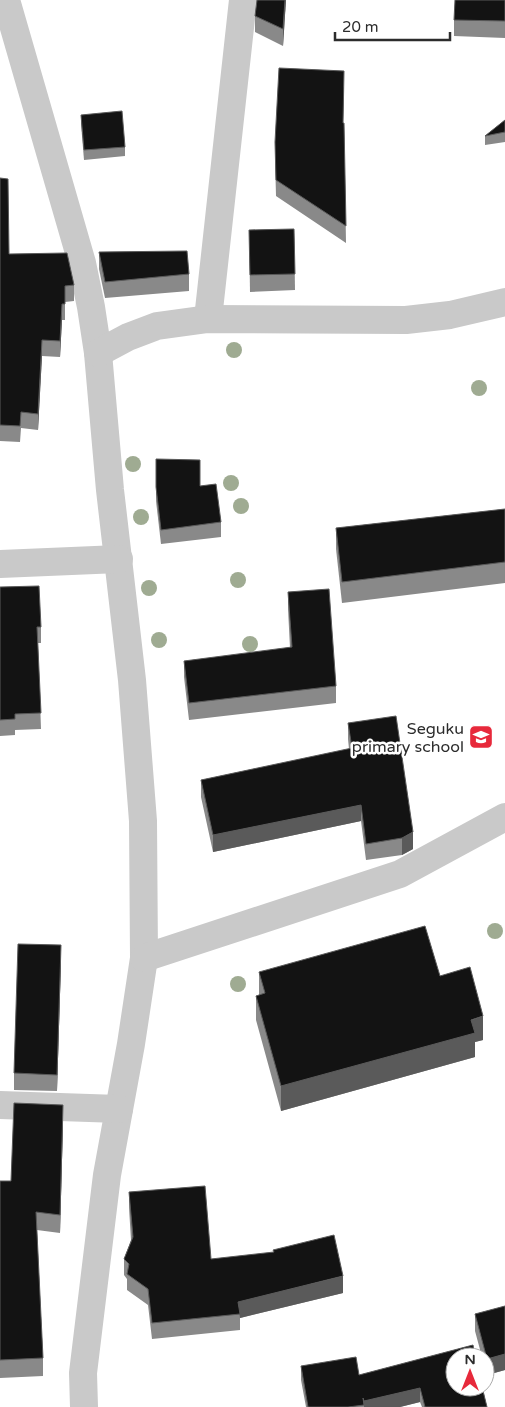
<svg xmlns="http://www.w3.org/2000/svg" width="505" height="1407" viewBox="0 0 505 1407" font-family="'Varela Round',sans-serif">
<style>
.lines{fill:none;stroke-linecap:round;stroke-linejoin:round}
.minor{stroke:#c9c9c9;stroke-width:28}
.tree{fill:#9fab92}
.wall{fill:#898989}
.shaded-wall{fill:#5a5a5a}
.building{fill:#131313;stroke:#5a5a5a}
.labels{text-anchor:middle;stroke-width:5;stroke-linejoin:round;paint-order:stroke}
.poi-label{font-size:16px;fill:#2c2c2c;stroke:#fff;text-anchor:end}
</style>
<rect width="100%" height="100%" fill="#fff"/>
<g class="lines">
<g class="minor">
<polyline points="6,0 82,263 91,307 98,353 110,490 132,680 143,821 144,958 131,1044 107,1175 83,1373 84,1407"/>
<polyline points="208,319 243,0"/>
<polyline points="98,353 128,337 157,326 208,319 406,320 450,315 505,302"/>
<polyline points="0,564 119,559"/>
<polyline points="144,958 400,874 505,817"/>
<polyline points="0,1105 119,1109"/>
</g>
</g>
<g class="tree">
<circle cx="234" cy="350" r="8"/>
<circle cx="479" cy="388" r="8"/>
<circle cx="133" cy="464" r="8"/>
<circle cx="231" cy="483" r="8"/>
<circle cx="241" cy="506" r="8"/>
<circle cx="141" cy="517" r="8"/>
<circle cx="238" cy="580" r="8"/>
<circle cx="149" cy="588" r="8"/>
<circle cx="159" cy="640" r="8"/>
<circle cx="250" cy="644" r="8"/>
<circle cx="495" cy="931" r="8"/>
<circle cx="238" cy="984" r="8"/>
</g>
<g class="wall">
<polygon points="286,0 283,46 255,32 255,16"/>
<polygon points="505,0 505,38 454,36 454,20"/>
<polygon points="344,87 343,123 344,123 346,243 276,196 275,158 275,142"/>
<polygon points="81,115 125,147 125,156 84,160 81,124"/>
<polygon points="505,120 505,142 485,145 485,136"/>
<polygon points="0,178 9,254 74,285 74,301 65,302 65,320 62,320 60,357 42,356 38,430 21,428 20,442 0,441"/>
<polygon points="294,229 295,290 250,292 249,230"/>
<polygon points="99,252 189,274 189,291 105,298 99,269"/>
<polygon points="156,459 200,486 221,522 221,537 161,544 156,501"/>
<polygon points="505,509 505,583 342,603 336,549 336,528"/>
<polygon points="0,587 41,627 41,643 38,643 41,729 15,730 15,735 0,736"/>
<polygon points="288,592 336,686 336,703 189,720 184,677 184,661 290,648 288,609"/>
<polygon points="348,723 413,849 402,855 366,860 361,821 213,852 201,797 201,780 349,749 348,739"/>
<polygon points="61,962 57,1091 14,1090 14,1073"/>
<polygon points="259,972 440,976 483,1040 475,1042 475,1057 281,1111 256,1020 256,996 259,995"/>
<polygon points="63,1123 60,1233 37,1230 43,1358 43,1376 0,1378 0,1181 11,1181"/>
<polygon points="129,1192 211,1259 343,1293 240,1318 240,1330 152,1339 148,1305 127,1290 127,1279 124,1275 124,1259 131,1240 129,1208"/>
<polygon points="505,1306 505,1370 487,1375 485,1368 485,1357 482,1357 475,1331 475,1314"/>
<polygon points="473,1345 487,1407 422,1407 420,1402 400,1407 306,1407 301,1380 301,1366 359,1375"/>
</g>
<g class="shaded-wall">
<polygon points="285,0 286,0 283,46 283,29"/>
<polygon points="62,304 62,320 60,357 60,341"/>
<polygon points="42,340 42,356 38,430 38,414"/>
<polygon points="361,805 361,821 213,852 213,835"/>
<polygon points="413,832 413,849 402,855 402,838"/>
<polygon points="61,945 61,962 57,1091 57,1075"/>
<polygon points="483,1016 483,1040 475,1042 475,1057 281,1111 281,1086"/>
<polygon points="63,1105 63,1123 60,1233 60,1215"/>
<polygon points="343,1276 343,1293 240,1318 238,1302"/>
<polygon points="505,1354 505,1370 487,1375 487,1359"/>
<polygon points="420,1388 420,1402 400,1407 364,1407 364,1401"/>
</g>
<g class="building">
<polygon points="257,0 285,0 283,29 255,16"/>
<polygon points="455,0 505,0 505,21 454,20"/>
<polygon points="279,68 344,71 343,123 344,123 346,226 276,180 275,142"/>
<polygon points="122,111 125,147 84,150 81,115"/>
<polygon points="505,120 505,132 485,136"/>
<polygon points="0,178 8,179 9,254 67,253 74,285 65,286 65,304 62,304 60,341 42,340 38,414 21,412 20,426 0,425"/>
<polygon points="294,229 295,274 250,275 249,230"/>
<polygon points="187,251 189,274 105,282 99,252"/>
<polygon points="156,459 200,460 200,486 216,484 221,522 161,530 156,487"/>
<polygon points="505,509 505,562 342,582 336,528"/>
<polygon points="39,586 41,627 37,627 41,713 15,714 15,719 0,720 0,587"/>
<polygon points="329,589 336,686 189,703 184,661 292,647 288,592"/>
<polygon points="396,716 413,832 402,838 366,844 361,805 213,835 201,780 352,748 348,723"/>
<polygon points="425,926 440,976 470,967 483,1016 471,1020 475,1033 281,1086 256,996 265,993 259,972"/>
<polygon points="18,944 61,945 57,1075 14,1073"/>
<polygon points="14,1103 63,1105 60,1215 36,1212 43,1358 0,1360 0,1181 11,1181"/>
<polygon points="205,1186 211,1259 274,1252 273,1250 334,1235 343,1276 238,1302 240,1314 152,1323 148,1289 127,1274 129,1264 124,1259 133,1237 129,1192"/>
<polygon points="505,1306 505,1354 487,1359 475,1314"/>
<polygon points="473,1345 475,1357 455,1357 455,1387 482,1387 487,1407 425,1407 420,1388 364,1401 363,1398 364,1405 348,1407 308,1407 301,1366 356,1357 359,1375"/>
</g>
<defs>
<symbol id="school-square" viewBox="-11 -11 22 22"><rect x="-9" y="-9" width="18" height="18" rx="4" fill="#e7293b" stroke="#fff"/><path d="M0-5L7-2L0 1L-7-2ZM-4 1L0 2.5L4 1V4Q0 6-4 4Z" fill="#fff"/></symbol>
</defs>
<g fill-rule="evenodd">
<use href="#school-square" x="467" y="723" width="28" height="28"/>
</g>
<g class="labels">
<g class="poi-label">
<text x="464" y="734">Seguku<tspan x="464" dy="18">primary school</tspan></text>
</g>
</g>
<g transform="translate(470 1372)"><circle r="24" fill="#ffffff" stroke="#ababab"/>
<path d="M0-4L9 19L0 12L-9 19Z" fill="#e7293b"/>
<text y="-8" font-size="14" font-weight="bold" text-anchor="middle" fill="#2c2c2c">N</text>
</g>
<path d="M335 32v8h115v-8" fill="none" stroke="#2c2c2c" stroke-width="2.5"/>
<text x="342" y="32" font-size="15" fill="#2c2c2c" stroke="#ffffff" stroke-width="4" paint-order="stroke">20 m</text>
</svg>
